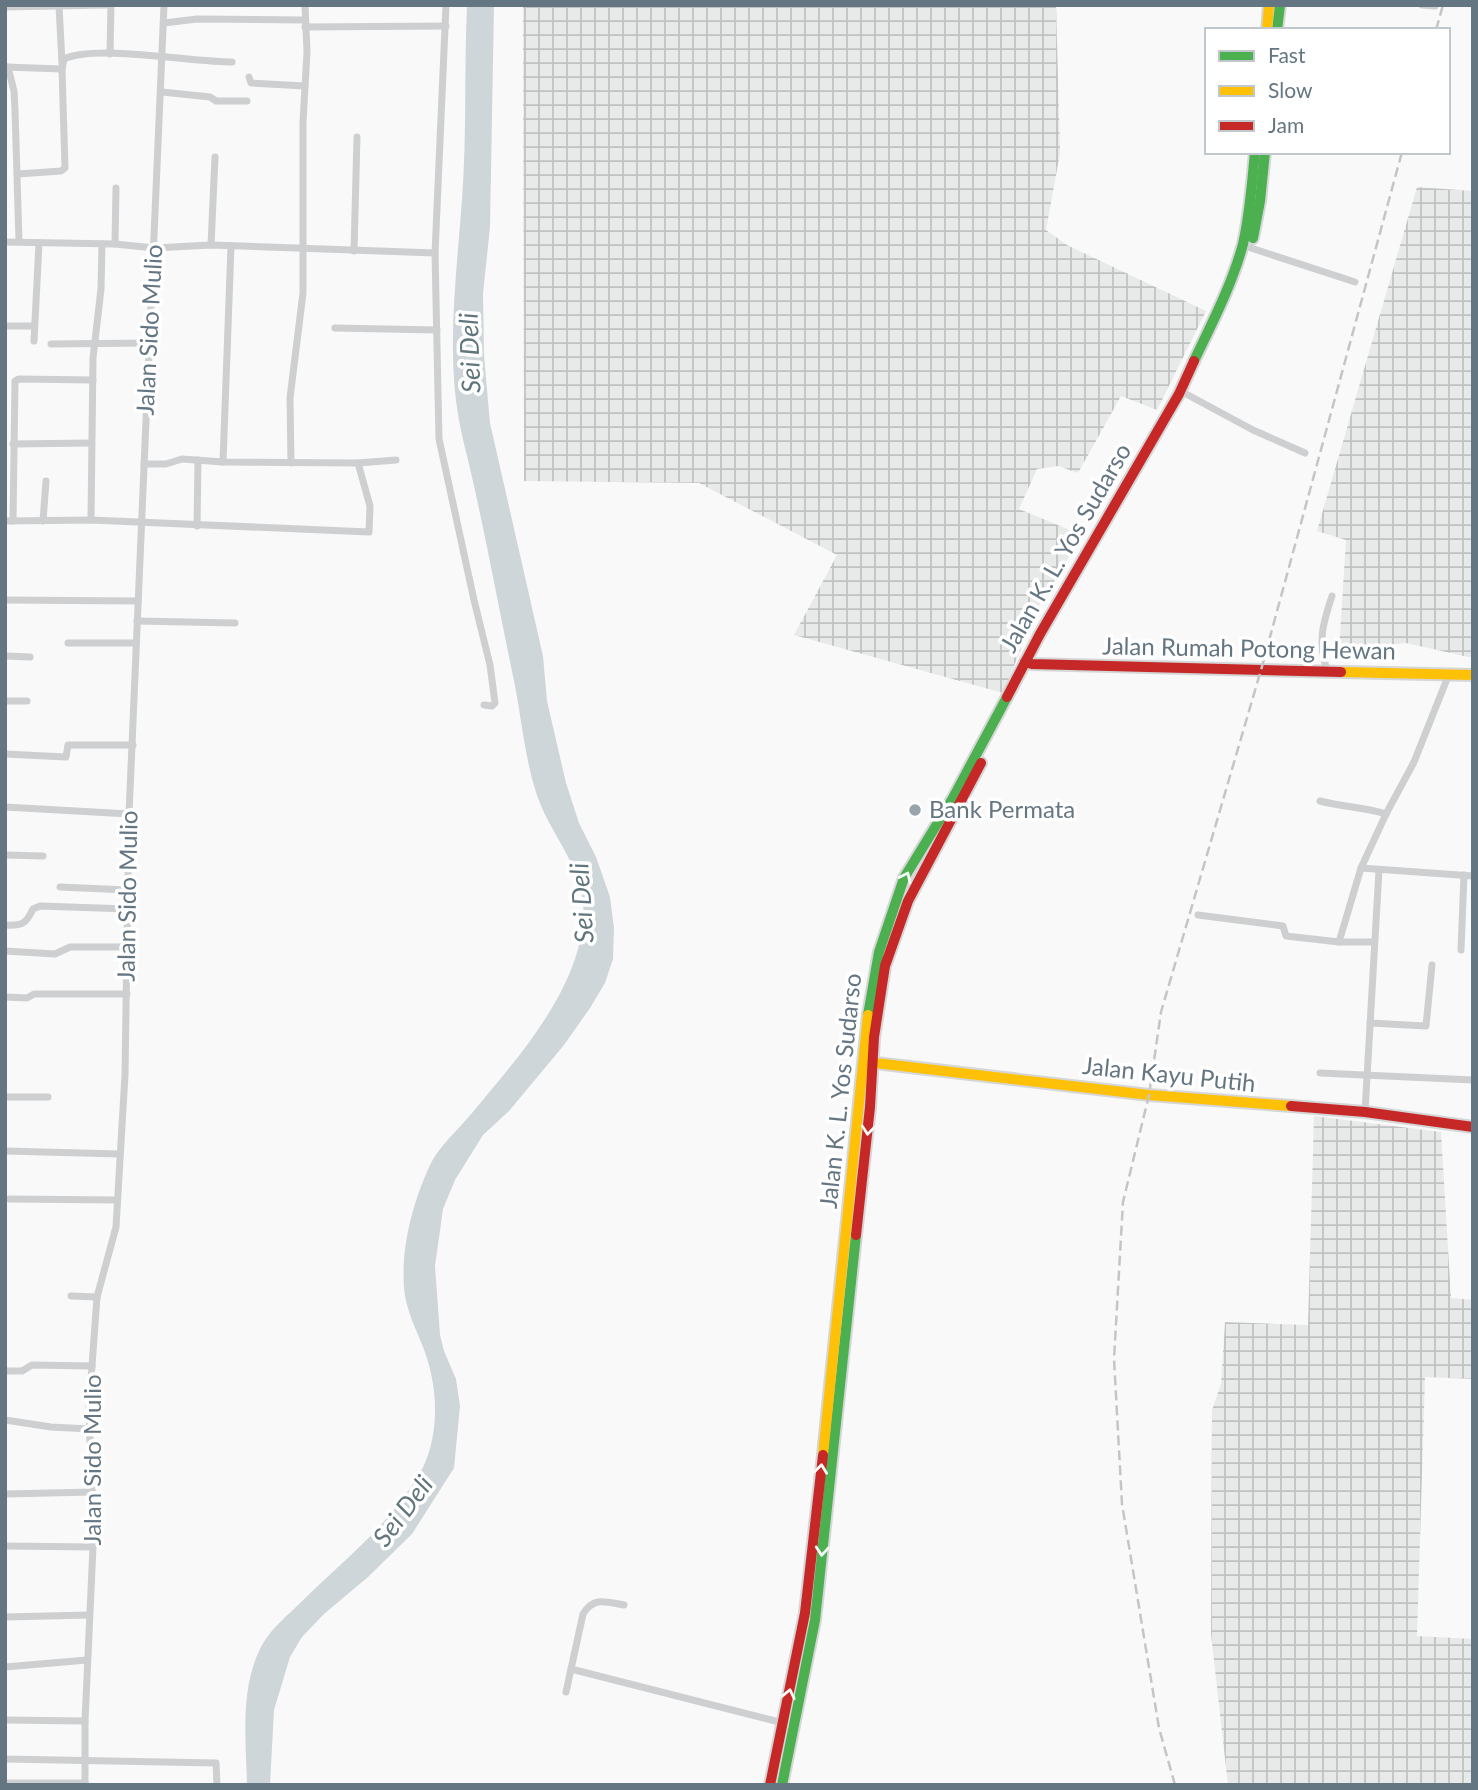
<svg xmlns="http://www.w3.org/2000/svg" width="1478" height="1790" viewBox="0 0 1478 1790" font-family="Lato,sans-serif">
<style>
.industrial{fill:url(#industrial-grid)}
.water{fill:#ced6d9}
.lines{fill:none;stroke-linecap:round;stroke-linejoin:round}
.fast-casing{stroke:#d5d6d7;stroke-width:14}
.slow-casing{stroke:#d5d6d7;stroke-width:14}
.jam-casing{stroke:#d5d6d7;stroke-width:14}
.street{stroke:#cecfd0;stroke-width:7}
.fast{stroke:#4caf50;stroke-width:10}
.slow{stroke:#ffc107;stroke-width:10}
.jam{stroke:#c62828;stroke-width:10}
.rail{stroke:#c3c5c6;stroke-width:2.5;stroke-dasharray:10 5;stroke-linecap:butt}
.oneway{stroke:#f6fbf6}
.poi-dot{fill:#99a4ac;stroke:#fff;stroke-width:2.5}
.labels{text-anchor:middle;stroke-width:7;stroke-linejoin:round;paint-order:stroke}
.street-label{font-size:24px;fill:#657683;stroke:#fff}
.poi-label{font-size:24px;fill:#657683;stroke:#fff;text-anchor:start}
.water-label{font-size:26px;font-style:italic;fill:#60757c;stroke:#fff}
</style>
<defs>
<pattern id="industrial-grid" width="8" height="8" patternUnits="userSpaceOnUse" patternTransform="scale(1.75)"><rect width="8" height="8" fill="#e8e9e9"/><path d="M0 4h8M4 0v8" fill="none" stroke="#c0c1c2"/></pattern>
</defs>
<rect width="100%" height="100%" fill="#f9f9f9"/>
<g class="industrial">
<polygon points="523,5 1056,5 1060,153 1046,230 1067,245 1206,311 1157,410 1121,396 1078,473 1058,466 1037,469 1019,509 1082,535 1038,608 1003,693 794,635 837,555 699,483 524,481"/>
<polygon points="1417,187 1473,191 1473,658 1406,643 1339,650 1346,540 1317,531"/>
<polygon points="1314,1116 1441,1132 1451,1298 1473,1300 1473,1379 1425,1377 1417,1636 1473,1639 1473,1785 1228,1785 1211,1634 1212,1410 1221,1384 1225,1322 1308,1325"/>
</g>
<path class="water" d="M467 5H494L490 227 483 294 484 356 490 423 543 656 547 701 566 783 579 823 596 857 610 897 614 928 613 959 605 983 590 1008 564 1045 509 1111 483 1135 455 1180 443 1209 435 1266 440 1335 444 1351 456 1379 460 1406 454 1468 412 1534 368 1577 324 1614 302 1637 290 1657 274 1710 270 1785H247C246 1741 240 1692 259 1651 267 1633 282 1620 296 1607 334 1569 371 1541 404 1497 413 1484 423 1471 428 1455 440 1419 436 1377 421 1342 414 1325 405 1306 404 1287 401 1246 413 1202 430 1165 439 1146 458 1130 472 1113 516 1060 575 995 583 924 589 869 549 837 535 789 524 753 521 713 513 676 499 609 487 543 472 477 468 458 462 439 459 420 446 348 457 271 462 199 467 134 464 70 467 5Z"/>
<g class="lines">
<defs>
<g id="fast">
<polyline points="1277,30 1280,5"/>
<polyline points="1253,238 1260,201 1265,152"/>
<path d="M1194 361C1212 323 1232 285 1243 244 1250 214 1252 183 1255 152"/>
<polyline points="868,1015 879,952 904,878 953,798 1007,697"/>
<polyline points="782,1785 815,1620 856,1235"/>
</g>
<g id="slow">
<polyline points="1267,30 1269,5"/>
<polyline points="1341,672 1473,675"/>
<polyline points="867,1062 1149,1095 1291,1106"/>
<polyline points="823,1455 868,1015"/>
</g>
<g id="jam">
<polyline points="1025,662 1032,664 1341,672"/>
<polyline points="1007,697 1040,634 1179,394 1194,361"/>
<polyline points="1291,1106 1365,1112 1473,1127"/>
<polyline points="856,1235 870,1107 874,1037 885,966 908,901 981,763"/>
<polyline points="770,1785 805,1613 823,1455"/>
</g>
</defs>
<use href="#fast" class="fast-casing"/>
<use href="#slow" class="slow-casing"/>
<use href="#jam" class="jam-casing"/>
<g class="street">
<polyline points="1422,5 1435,6"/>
<polyline points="59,6 62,63"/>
<polyline points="5,7 106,5"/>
<polyline points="164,23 197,19 305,20"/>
<polyline points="305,27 446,26"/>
<polyline points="110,54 111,5"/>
<polyline points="5,67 62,69"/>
<polyline points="8,67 14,91 15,110 19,241"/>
<polyline points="249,77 251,83 305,86"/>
<polyline points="162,92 210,97 216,101 247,101"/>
<path d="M18 174 61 171 65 168 62 69 64 59C96 44 192 62 232 62"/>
<polyline points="5,242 115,244 154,248 211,245 435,253 439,439 474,600 490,665 495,703 492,706 484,705"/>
<polyline points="115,244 116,188"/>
<polyline points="211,245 215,157"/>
<polyline points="1251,248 1355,282"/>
<polyline points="354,251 357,137"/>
<polyline points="435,253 446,5"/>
<polyline points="5,326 34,326"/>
<polyline points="335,328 437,330"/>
<polyline points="34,341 39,243"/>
<polyline points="51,344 150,343"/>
<polyline points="1188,395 1253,430 1305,453"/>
<polyline points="13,444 91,443"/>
<polyline points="223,462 231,246"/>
<polyline points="291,463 290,398 303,293 303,122 307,52 305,5"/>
<polyline points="358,463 396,460"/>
<polyline points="91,520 93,358 101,289 102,244"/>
<polyline points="5,521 91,520 369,532 370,506 358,463 223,462 182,459 166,464 144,464"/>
<polyline points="13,521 15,381 19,379 93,380"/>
<polyline points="43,521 46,481"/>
<polyline points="197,526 198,460"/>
<polyline points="5,600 138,601"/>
<polyline points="137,621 235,623"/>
<polyline points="68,643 136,643"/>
<polyline points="5,656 30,657"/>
<path d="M1327 671C1318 641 1322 626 1332 596"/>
<polyline points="5,701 27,701"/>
<polyline points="5,754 66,757 68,745 133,745"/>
<path d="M1320 801C1342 807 1364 807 1386 814"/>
<polyline points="5,807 129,814"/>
<polyline points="5,855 43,856"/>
<polyline points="1361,868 1473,876"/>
<polyline points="60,887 128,890"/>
<polyline points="1198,915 1283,926 1286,936 1339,942 1374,942"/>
<path d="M5 925C22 926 26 924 33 909L40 906 128 909"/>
<polyline points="1339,942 1361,868 1386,814 1414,762 1449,674"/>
<polyline points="1461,950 1464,875"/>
<polyline points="5,951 55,954 70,947 128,947"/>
<polyline points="5,997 27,998 34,994 127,994"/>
<polyline points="1370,1023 1426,1026 1432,965"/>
<polyline points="1320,1073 1473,1080"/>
<polyline points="5,1097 48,1097"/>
<polyline points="1365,1112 1379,870"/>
<polyline points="5,1151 120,1154"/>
<polyline points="9,1199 117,1200"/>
<polyline points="71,1296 97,1297"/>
<polyline points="5,1371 22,1371 32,1365 92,1366"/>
<polyline points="5,1420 51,1427 89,1429"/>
<polyline points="5,1494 93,1492"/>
<polyline points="5,1546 93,1547"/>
<polyline points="5,1617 89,1615"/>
<polyline points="5,1667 87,1660"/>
<polyline points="571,1669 783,1723"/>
<path d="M566 1692 583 1614C594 1596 606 1602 624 1605"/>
<polyline points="5,1720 85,1721"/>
<polyline points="5,1759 216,1763 217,1785"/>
<polyline points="5,1783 85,1783"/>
<polyline points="85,1785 85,1721 93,1547 89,1407 97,1297 116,1227 125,1075 129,814 164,5"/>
</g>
<use href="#fast" class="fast"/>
<use href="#slow" class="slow"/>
<use href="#jam" class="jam"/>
<g class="rail">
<polyline points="1436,30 1443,5"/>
<polyline points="1175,1785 1159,1728 1122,1504 1114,1359 1123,1202 1149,1095 1161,1012 1261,670 1402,152"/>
</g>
</g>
<defs><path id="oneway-chevron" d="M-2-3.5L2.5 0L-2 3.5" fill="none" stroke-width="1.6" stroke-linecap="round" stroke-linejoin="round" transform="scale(1.75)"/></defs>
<g class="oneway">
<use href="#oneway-chevron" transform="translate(906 877) rotate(-64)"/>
<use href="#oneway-chevron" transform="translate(868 1130) rotate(96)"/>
<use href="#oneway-chevron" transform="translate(821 1469) rotate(-83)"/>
<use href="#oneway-chevron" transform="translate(822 1551) rotate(95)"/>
<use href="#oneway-chevron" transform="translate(789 1694) rotate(-78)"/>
</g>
<circle class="poi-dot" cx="915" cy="810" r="7"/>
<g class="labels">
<g class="street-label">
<text transform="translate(150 330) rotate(-87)" y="8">Jalan Sido Mulio</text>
<text transform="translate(1066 548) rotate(-60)" y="8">Jalan K. L. Yos Sudarso</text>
<text transform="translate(1249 649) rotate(1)" y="8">Jalan Rumah Potong Hewan</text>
<text transform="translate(128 896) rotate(-89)" y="8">Jalan Sido Mulio</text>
<text transform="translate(1169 1075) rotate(6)" y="8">Jalan Kayu Putih</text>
<text transform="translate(841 1091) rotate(-84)" y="8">Jalan K. L. Yos Sudarso</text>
<text transform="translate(93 1460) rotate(-90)" y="8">Jalan Sido Mulio</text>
</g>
<g class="poi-label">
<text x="929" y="818">Bank Permata</text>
</g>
<g class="water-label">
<text transform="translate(470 353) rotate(-92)" y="9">Sei Deli</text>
<text transform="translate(582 903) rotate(-94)" y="9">Sei Deli</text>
<text transform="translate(403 1511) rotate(-53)" y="9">Sei Deli</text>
</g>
</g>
<rect width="1478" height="1790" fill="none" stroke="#657683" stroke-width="14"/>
<rect x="1205" y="28" width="245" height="126" fill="#ffffff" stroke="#c1c8cd" stroke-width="2"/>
<rect x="1219" y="51" width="35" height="10" fill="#4caf50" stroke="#c1c8cd" stroke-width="2"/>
<text x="1268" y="63" font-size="21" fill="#657683">Fast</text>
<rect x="1219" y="86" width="35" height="10" fill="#ffc107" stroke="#c1c8cd" stroke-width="2"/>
<text x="1268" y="98" font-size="21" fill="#657683">Slow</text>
<rect x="1219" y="121" width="35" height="10" fill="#c62828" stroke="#c1c8cd" stroke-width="2"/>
<text x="1268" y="133" font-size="21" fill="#657683">Jam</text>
</svg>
